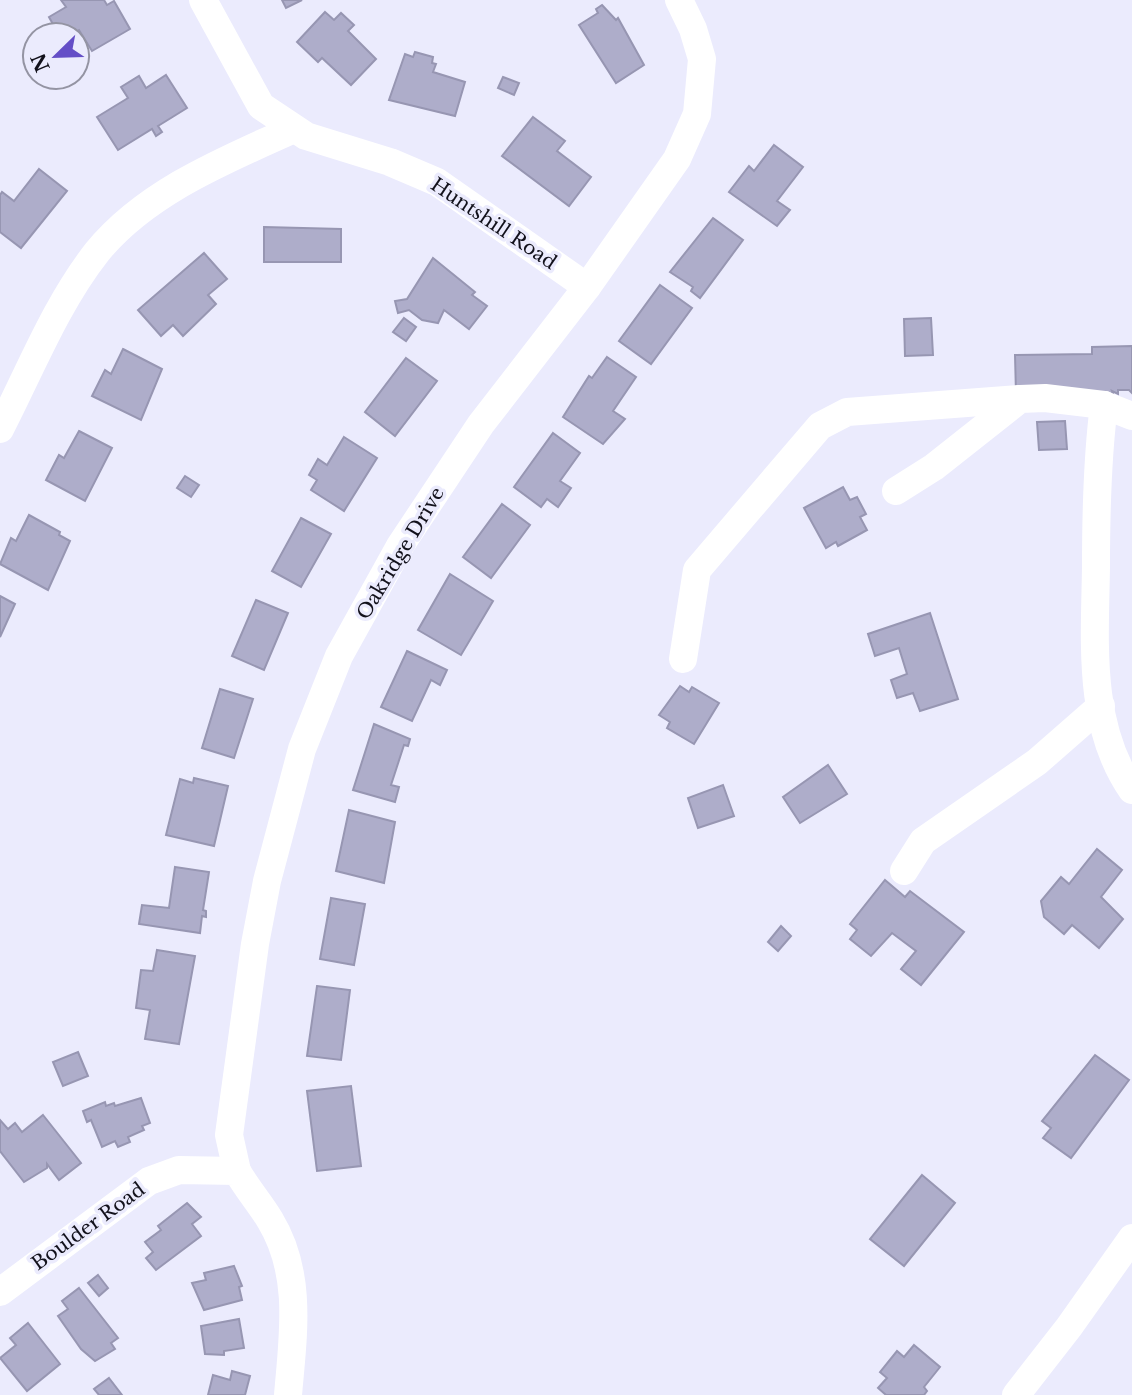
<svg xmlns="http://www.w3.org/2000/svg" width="1132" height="1395" viewBox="0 0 1132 1395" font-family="'Libre Baskerville',serif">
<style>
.building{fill:#aeadca;stroke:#9796b2;stroke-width:2}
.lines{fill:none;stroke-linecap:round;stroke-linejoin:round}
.minor{stroke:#fff;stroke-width:28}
.labels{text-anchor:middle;stroke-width:7;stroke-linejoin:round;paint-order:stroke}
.street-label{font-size:19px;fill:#12111b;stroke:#ebebfd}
</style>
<rect width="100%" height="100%" fill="#ebebfd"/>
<g class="building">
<polygon points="61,0 104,0 107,5 114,1 130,29 92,51 79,30 70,35 59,35 49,17 66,7"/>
<polygon points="282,0 302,0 286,8"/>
<polygon points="602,5 616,20 618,18 644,65 616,83 579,25 598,13 596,9"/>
<polygon points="325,12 334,20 341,13 354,25 348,31 376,59 351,85 322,58 318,62 297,42"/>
<polygon points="415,52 433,57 432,63 436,64 433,72 465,82 455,116 389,100 405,54 413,57"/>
<polygon points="166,75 187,108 158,126 162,132 156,136 152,129 118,150 97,117 128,98 121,87 139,76 146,88"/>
<polygon points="503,77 519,83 514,95 498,88"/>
<polygon points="533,117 565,141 557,151 591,177 569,206 502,156"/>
<polygon points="774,145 803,167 777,201 790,210 777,226 729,192 749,166 754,171"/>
<polygon points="39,169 67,191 21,248 0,232 0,195 2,192 14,201"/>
<polygon points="713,218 743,240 700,298 691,291 693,287 670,272"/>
<polygon points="264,227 341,229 341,262 264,262"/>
<polygon points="204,253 227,279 208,295 216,304 183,336 173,325 161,336 138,310"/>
<polygon points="433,258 475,292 472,295 487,306 469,329 444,310 438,323 422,320 409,310 398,313 395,301 407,299"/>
<polygon points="660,285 692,308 651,364 619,341"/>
<polygon points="404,318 416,327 406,341 393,332"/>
<polygon points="931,318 933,355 905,356 904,319"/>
<polygon points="1132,346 1132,393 1129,390 1118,390 1118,394 1112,391 1113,394 1016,394 1015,355 1092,354 1092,347"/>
<polygon points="123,349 162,369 141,420 92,396 105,370 111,374"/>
<polygon points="607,357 636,377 613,411 625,419 603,444 563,417 589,376 592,378"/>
<polygon points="406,358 437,381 395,436 365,412"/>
<polygon points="1065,421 1067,449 1039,450 1037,422"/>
<polygon points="79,431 112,448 85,501 46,480 59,455 64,458"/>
<polygon points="553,433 580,453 560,481 571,488 558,507 547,499 541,507 514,487"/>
<polygon points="344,437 377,458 344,511 311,490 317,480 309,475 318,459 327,465"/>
<polygon points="185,476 199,485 191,497 177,488"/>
<polygon points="843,487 850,500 857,497 866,514 860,517 867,530 838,546 836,542 826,548 804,508"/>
<polygon points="502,504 530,525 491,578 463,557"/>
<polygon points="29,515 60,532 59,535 70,541 48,590 0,564 11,538 16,541"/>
<polygon points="301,518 331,534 301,587 272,571"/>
<polygon points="450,574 493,601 461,655 418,630"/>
<polygon points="0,596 15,604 0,637"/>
<polygon points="256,600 288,613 264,670 232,656"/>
<polygon points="930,613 958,699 920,711 913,693 897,698 891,680 907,674 899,648 875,656 868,634"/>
<polygon points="407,651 447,670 440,685 431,680 412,721 381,707"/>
<polygon points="680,686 689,692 692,687 719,703 694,744 667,728 670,722 659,715"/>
<polygon points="220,689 253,699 234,758 202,748"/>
<polygon points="374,724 410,739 408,746 404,745 391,785 399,787 395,802 353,790"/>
<polygon points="828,765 847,794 800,823 783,797"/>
<polygon points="194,778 228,786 214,846 166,835 180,779 193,783"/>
<polygon points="723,785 734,816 698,828 688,798"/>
<polygon points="349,810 395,822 384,883 336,871"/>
<polygon points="1097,849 1122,870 1101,897 1123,919 1099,948 1072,925 1064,934 1044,917 1041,901 1061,877 1069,884"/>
<polygon points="175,867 209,872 203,910 206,911 206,917 202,916 200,933 139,924 142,905 169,908"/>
<polygon points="885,880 905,897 910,891 964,932 921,985 901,969 916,951 892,933 871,956 850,939 857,930 850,924"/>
<polygon points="331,898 365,904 354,965 320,959"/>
<polygon points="781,926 791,936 778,951 768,942"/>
<polygon points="157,950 195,956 179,1044 145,1039 150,1010 136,1008 141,970 153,971"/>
<polygon points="317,986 350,990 341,1060 307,1056"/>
<polygon points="78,1052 88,1076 63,1086 53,1062"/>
<polygon points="1095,1055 1129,1080 1071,1158 1043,1138 1051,1128 1042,1121"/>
<polygon points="351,1086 361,1166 317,1171 307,1091"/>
<polygon points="141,1098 150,1123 142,1126 144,1130 128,1137 130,1142 118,1147 115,1141 102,1147 91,1120 87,1122 83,1111 105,1102 106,1106 114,1103 115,1106"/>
<polygon points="43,1115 81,1163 59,1180 47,1164 47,1168 24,1182 0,1151 0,1120 8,1129 15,1123 22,1132"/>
<polygon points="922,1175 955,1203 904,1266 870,1239"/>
<polygon points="187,1203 201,1217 192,1224 201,1236 156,1270 146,1258 153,1252 145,1242 161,1230 158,1226"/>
<polygon points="234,1266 242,1286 239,1287 242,1300 204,1310 192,1283 206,1280 204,1273"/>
<polygon points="98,1275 108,1288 99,1296 88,1283"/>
<polygon points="79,1288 118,1338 111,1343 115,1349 95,1361 81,1349 58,1316 68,1309 62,1301"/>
<polygon points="239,1319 244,1348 224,1351 224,1355 205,1354 201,1326"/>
<polygon points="28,1323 60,1364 27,1391 0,1358 16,1345 10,1338"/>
<polygon points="914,1345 940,1367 924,1387 927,1391 924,1395 886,1395 878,1388 887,1378 880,1372 897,1351 904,1357"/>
<polygon points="232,1371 250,1376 245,1395 208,1395 213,1375 230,1380"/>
<polygon points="109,1378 122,1395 99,1395 94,1389"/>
</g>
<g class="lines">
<g class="minor">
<polyline points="203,0 261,106 306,136 390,162 437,182 587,287"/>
<path d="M1104 405C1097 459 1096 512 1096 566 1095 641 1087 725 1132 790"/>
<path d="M0 429C30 371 56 304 97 252 146 192 225 160 294 129"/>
<polyline points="896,491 934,467 1020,399 1045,398 1104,405 1132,416"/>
<polyline points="683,659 697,570 820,426 847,412 1020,399"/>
<polyline points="904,871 923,841 1037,762 1101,706"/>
<polyline points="237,1171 229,1135 255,944 267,881 302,749 339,656 400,546 481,424 587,287 677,159 697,114 702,59 693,29 679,0"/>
<path d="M0 1292 149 1181 179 1170 237 1171C247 1189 260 1203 270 1220 303 1274 293 1336 288 1395"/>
<polyline points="1016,1395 1069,1327 1132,1238"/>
</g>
</g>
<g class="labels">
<g class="street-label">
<text transform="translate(494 223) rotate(34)" y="7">Huntshill Road</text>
<text transform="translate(400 553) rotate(-59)" y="7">Oakridge Drive</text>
<text transform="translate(88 1226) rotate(-36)" y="7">Boulder Road</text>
</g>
</g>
<g transform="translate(56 56) rotate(247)"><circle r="33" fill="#ebebfd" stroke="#9494a3" stroke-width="2"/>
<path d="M0-5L12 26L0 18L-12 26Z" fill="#644ec7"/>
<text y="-10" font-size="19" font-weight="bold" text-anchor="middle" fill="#12111b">N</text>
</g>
</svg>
